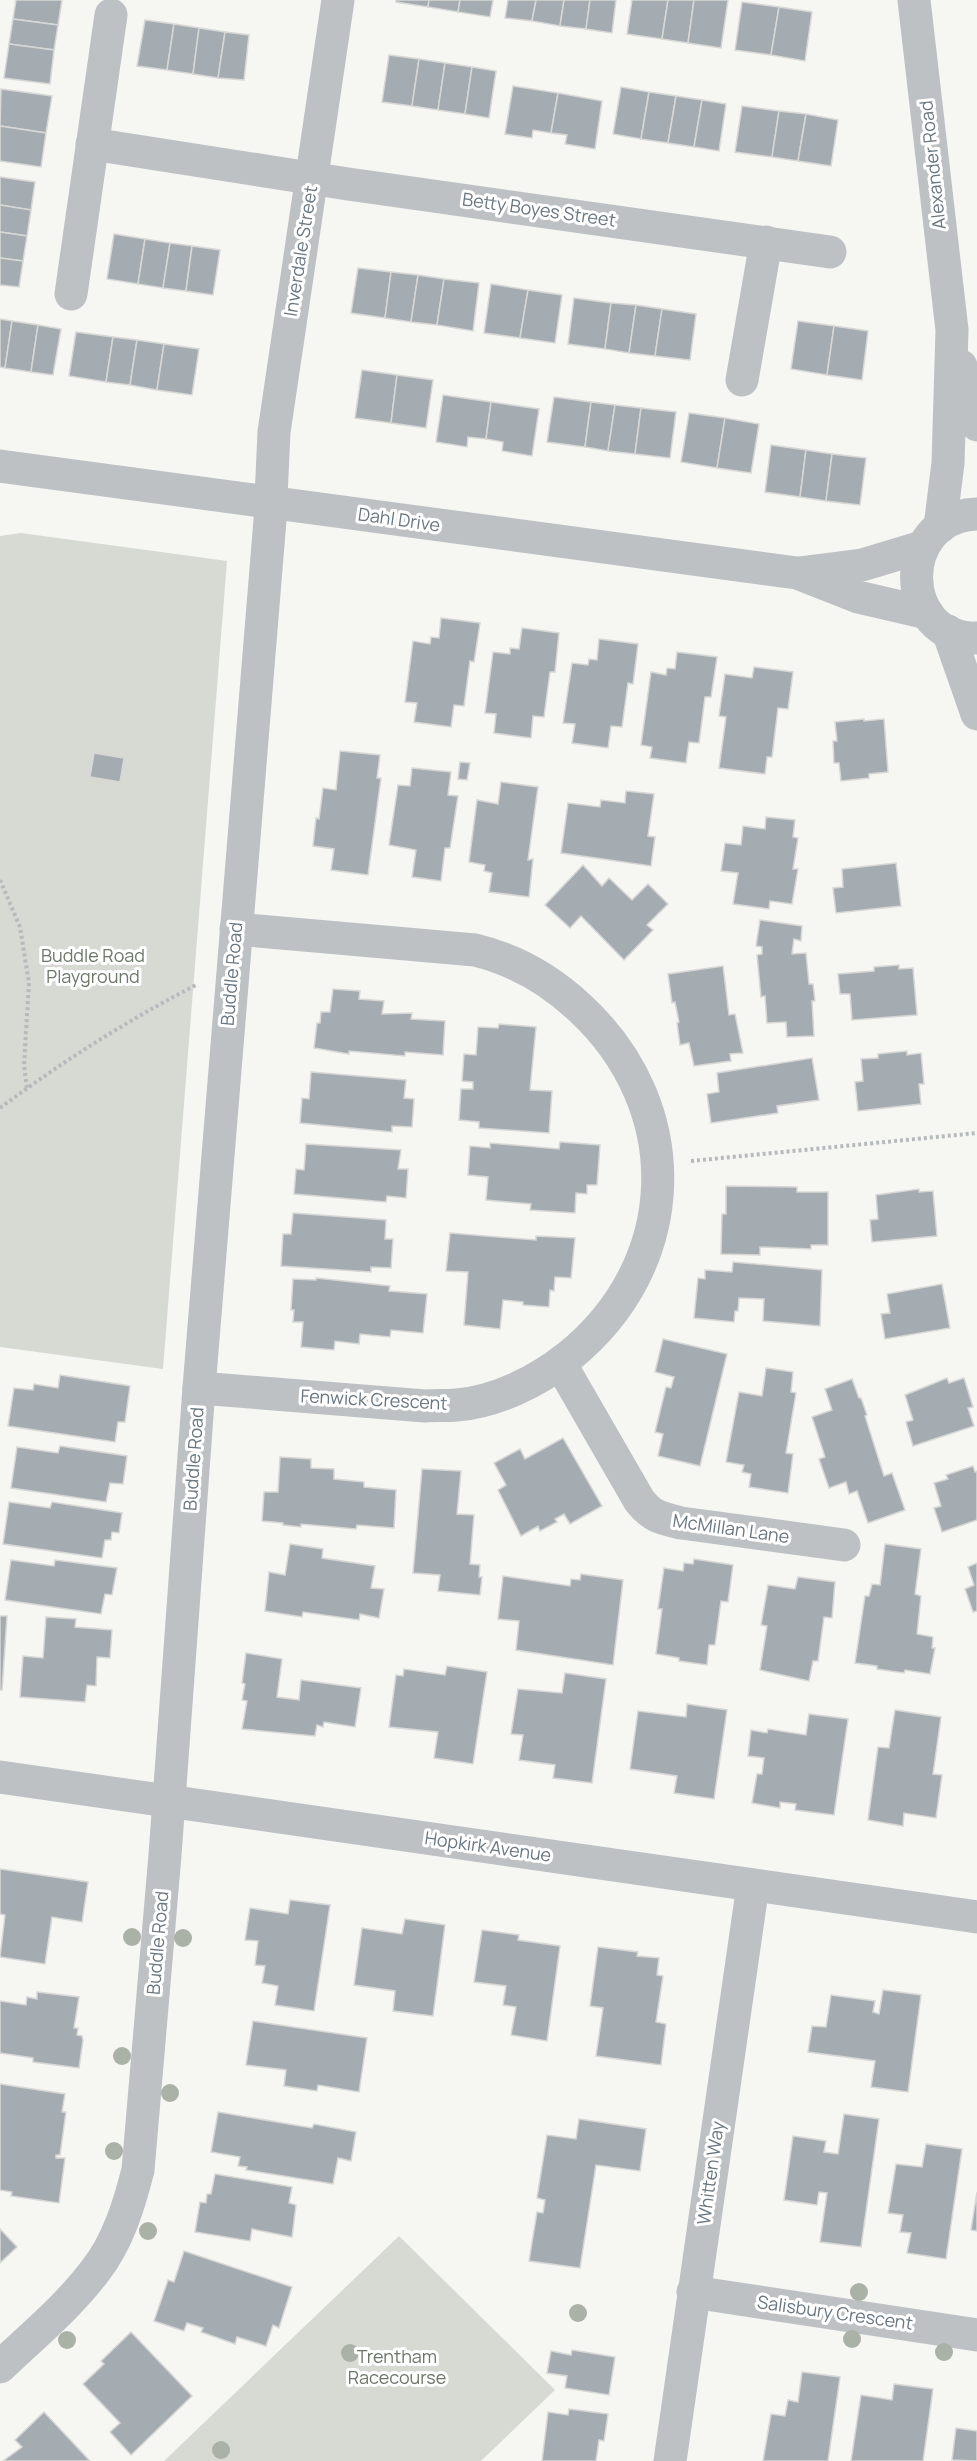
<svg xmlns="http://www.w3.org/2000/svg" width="977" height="2461" viewBox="0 0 977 2461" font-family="Manrope,sans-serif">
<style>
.green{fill:#d6dad3}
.building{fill:#a5acb1;stroke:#d7d7d6;stroke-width:1.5}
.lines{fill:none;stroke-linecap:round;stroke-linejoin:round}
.path{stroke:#b7babc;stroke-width:4;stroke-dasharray:3 3;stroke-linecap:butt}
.minor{stroke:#bdc1c4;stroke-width:33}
.tertiary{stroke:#bdc1c4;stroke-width:33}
.tree{fill:#aab1a6}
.labels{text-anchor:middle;stroke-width:6;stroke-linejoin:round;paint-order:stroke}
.street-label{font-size:18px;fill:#697780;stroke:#fff}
.park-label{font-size:18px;fill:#6b7867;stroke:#fff}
</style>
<rect width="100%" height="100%" fill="#f6f6f3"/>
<g class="green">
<polygon points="21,533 227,561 163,1369 0,1347 0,536"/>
<polygon points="399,2236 555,2390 481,2461 164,2461"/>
</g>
<g class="building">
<polygon points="16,0 62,0 58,25 13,19"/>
<polygon points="396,0 429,0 428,7 396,2"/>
<polygon points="429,0 460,0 458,12 428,7"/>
<polygon points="460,0 493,0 490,17 458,12"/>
<polygon points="508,0 536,0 532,21 505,18"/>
<polygon points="536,0 564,0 560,26 532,21"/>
<polygon points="564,0 590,0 586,29 560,26"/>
<polygon points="590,0 616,0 612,33 586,29"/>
<polygon points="632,0 668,0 662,39 627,34"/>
<polygon points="668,0 694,0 688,43 662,39"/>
<polygon points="694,0 728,0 721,48 688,43"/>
<polygon points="742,2 779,7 771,55 735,50"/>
<polygon points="779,7 812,12 805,61 771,55"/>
<polygon points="13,19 58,25 54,50 9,44"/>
<polygon points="145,20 174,24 167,70 137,66"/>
<polygon points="174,24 199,28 193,74 167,70"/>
<polygon points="199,28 225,32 218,78 193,74"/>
<polygon points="225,32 249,35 244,80 218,78"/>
<polygon points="9,44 54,50 50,84 4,78"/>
<polygon points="389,55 419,59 412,106 382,102"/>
<polygon points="419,59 445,63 438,110 412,106"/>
<polygon points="445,63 472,67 465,114 438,110"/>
<polygon points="472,67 496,71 489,118 465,114"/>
<polygon points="513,86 558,93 551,133 533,130 532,138 505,134"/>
<polygon points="621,87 649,92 641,139 613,134"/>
<polygon points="1,89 52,96 46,133 0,126"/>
<polygon points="649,92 676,96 668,143 641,139"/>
<polygon points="558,93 602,101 595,149 565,144 567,135 551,133"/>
<polygon points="676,96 702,100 694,147 668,143"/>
<polygon points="702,100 726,104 719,151 694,147"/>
<polygon points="742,106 779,111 772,157 735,152"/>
<polygon points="779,111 806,114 798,161 772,157"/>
<polygon points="806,114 838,120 831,166 798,161"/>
<polygon points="0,126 46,133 41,167 0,161"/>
<polygon points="0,177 35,182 31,210 0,205"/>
<polygon points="0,205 31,210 27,236 0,232"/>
<polygon points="0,232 27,236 23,261 0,258"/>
<polygon points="114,234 145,239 138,284 107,279"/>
<polygon points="145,239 170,243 163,288 138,284"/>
<polygon points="170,243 192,246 186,291 163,288"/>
<polygon points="192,246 220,250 213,295 186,291"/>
<polygon points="0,258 23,261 19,287 0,285"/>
<polygon points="358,268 391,272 385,318 351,313"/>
<polygon points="391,272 418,275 411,322 385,318"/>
<polygon points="418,275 444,279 437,325 411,322"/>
<polygon points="444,279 479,283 473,331 437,325"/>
<polygon points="491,284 528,290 520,338 484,333"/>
<polygon points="528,290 562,295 555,343 520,338"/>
<polygon points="574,298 611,303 605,349 568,344"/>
<polygon points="611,303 636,305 629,353 605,349"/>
<polygon points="636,305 662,309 655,356 629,353"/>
<polygon points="662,309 696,314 690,360 655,356"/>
<polygon points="0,319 12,321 5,368 0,367"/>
<polygon points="12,321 38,325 31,372 5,368"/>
<polygon points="798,321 834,326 827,375 791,369"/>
<polygon points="38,325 61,329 53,375 31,372"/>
<polygon points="834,326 868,331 862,380 827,375"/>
<polygon points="76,332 113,337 106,382 69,376"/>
<polygon points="113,337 137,340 130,385 106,382"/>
<polygon points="137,340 164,344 157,390 130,385"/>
<polygon points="164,344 199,349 192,395 157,390"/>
<polygon points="362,370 397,375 391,423 355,418"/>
<polygon points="397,375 433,380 426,428 391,423"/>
<polygon points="443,395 491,402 486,439 468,437 467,447 436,442"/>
<polygon points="554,397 591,402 585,447 547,442"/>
<polygon points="491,402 539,409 532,456 502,451 503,442 486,439"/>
<polygon points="591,402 615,405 608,451 585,447"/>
<polygon points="615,405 641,408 635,454 608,451"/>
<polygon points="641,408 676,412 670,458 635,454"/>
<polygon points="689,413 725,418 717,468 681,462"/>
<polygon points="725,418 759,424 751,473 717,468"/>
<polygon points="771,445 806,450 800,497 765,492"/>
<polygon points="806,450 832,454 826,501 800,497"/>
<polygon points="832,454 866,458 860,505 826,501"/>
<polygon points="441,618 480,623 474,662 470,661 464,706 454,705 451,727 414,722 417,703 405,702 413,641 430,644 431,637 439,638"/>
<polygon points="522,628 559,633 555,672 550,672 544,717 533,716 531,738 494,733 496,714 485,713 493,652 510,654 510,648 519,649"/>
<polygon points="599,639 638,644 633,684 628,683 622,727 611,726 608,748 572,743 575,724 563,723 572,663 588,665 589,659 597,660"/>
<polygon points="677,652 717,657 711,697 705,697 699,743 689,742 686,763 650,758 652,747 641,745 651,672 666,675 667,668 675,669"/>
<polygon points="754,667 793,672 788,709 778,708 772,757 767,757 765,774 719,768 726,717 719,716 725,674 752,678"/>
<polygon points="864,719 864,721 884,719 888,772 869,774 869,778 841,781 839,763 834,763 833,741 837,741 835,722"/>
<polygon points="340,751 380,755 377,778 381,778 368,875 331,870 334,849 313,846 316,818 319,819 323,788 336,790"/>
<polygon points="94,753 124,758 120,782 90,777"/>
<polygon points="460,762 470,763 467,780 458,779"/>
<polygon points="412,768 451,772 448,795 458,796 450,848 445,848 441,881 412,877 416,850 389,845 398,785 410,786"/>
<polygon points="501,782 538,787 528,860 533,859 529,897 489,892 492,873 484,871 485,865 469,862 477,800 498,804"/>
<polygon points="626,791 654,794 648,836 655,837 651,866 561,853 568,803 600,807 601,800 625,803"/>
<polygon points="766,817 795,820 793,837 798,838 793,869 798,869 792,904 770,901 769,909 733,904 738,873 721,871 725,843 741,845 743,826 765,829"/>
<polygon points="896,863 901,906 836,913 833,888 843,887 842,869"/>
<polygon points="583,865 602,886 609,878 632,900 648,884 668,904 647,925 653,930 624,960 581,916 570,928 545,905"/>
<polygon points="760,920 802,926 801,941 794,939 792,954 806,953 809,984 813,984 815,1001 812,1001 814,1036 787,1037 786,1022 767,1023 765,996 761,997 757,955 762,954 762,947 756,946"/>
<polygon points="899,965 899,969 913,968 917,1015 852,1020 850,994 840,994 838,974 874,971 874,967"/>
<polygon points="723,966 729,1015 735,1014 743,1053 730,1054 731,1061 694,1066 689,1043 680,1045 677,1023 679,1022 675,1002 672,1003 668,974"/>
<polygon points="333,989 360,991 359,999 384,1001 382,1014 412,1013 411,1019 445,1021 443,1055 405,1052 405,1056 349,1051 349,1054 314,1048 317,1023 320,1023 321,1012 330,1012"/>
<polygon points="499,1024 536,1027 530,1090 552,1091 549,1133 479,1128 479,1122 459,1120 461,1089 473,1089 473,1082 462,1081 464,1054 476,1055 478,1027 498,1028"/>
<polygon points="907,1051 907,1055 921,1053 924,1084 919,1084 921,1104 858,1111 855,1082 863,1081 861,1059 878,1058 878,1054"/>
<polygon points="812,1058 819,1100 777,1106 778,1113 711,1123 707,1094 719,1092 717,1073"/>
<polygon points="311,1072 406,1080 404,1098 414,1099 412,1127 392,1126 392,1132 300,1123 302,1098 309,1099"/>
<polygon points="560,1142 600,1145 597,1185 587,1185 587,1194 576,1193 575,1213 530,1210 531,1204 486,1200 488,1177 468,1175 470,1146 490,1148 490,1143 559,1149"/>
<polygon points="306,1144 401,1150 398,1169 408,1169 406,1198 387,1196 386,1202 294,1194 296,1169 304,1170"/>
<polygon points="726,1186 797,1187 797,1192 828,1192 828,1245 811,1245 811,1249 760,1247 760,1255 721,1254 722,1214 726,1214"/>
<polygon points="919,1189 919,1192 933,1191 937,1236 872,1242 870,1220 878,1219 876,1195"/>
<polygon points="293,1213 386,1220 385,1239 393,1239 391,1268 371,1267 371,1272 281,1266 283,1234 291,1234"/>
<polygon points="450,1233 536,1240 536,1236 575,1238 571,1278 555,1277 554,1291 550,1290 549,1307 523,1305 523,1302 503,1300 500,1329 464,1325 468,1272 446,1271"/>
<polygon points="733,1262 822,1270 820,1326 763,1321 764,1299 739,1298 738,1311 735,1311 734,1322 694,1318 698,1278 705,1279 705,1270 732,1272"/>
<polygon points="316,1278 390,1286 389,1291 427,1294 423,1333 391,1330 390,1337 360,1334 359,1344 335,1341 334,1350 301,1347 303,1322 293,1322 294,1310 291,1310 293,1279 316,1280"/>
<polygon points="942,1284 950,1328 885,1339 881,1314 890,1313 887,1294"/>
<polygon points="663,1339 727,1354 700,1466 658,1456 663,1434 655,1432 666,1387 671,1388 674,1377 655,1372"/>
<polygon points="766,1368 793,1372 791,1392 796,1393 786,1453 793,1454 788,1493 749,1487 751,1474 742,1472 744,1465 726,1462 739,1392 762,1396"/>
<polygon points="60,1375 130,1386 125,1422 118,1422 115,1442 8,1426 14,1388 33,1390 34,1384 58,1388"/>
<polygon points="947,1378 949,1383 964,1378 973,1407 968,1408 974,1426 913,1446 906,1422 913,1420 905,1395"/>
<polygon points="852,1379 859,1398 861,1398 867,1415 865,1416 884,1476 892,1473 905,1510 868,1523 857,1491 849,1494 846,1482 829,1488 819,1459 825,1457 812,1417 832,1410 825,1389"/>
<polygon points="563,1438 602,1506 570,1524 564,1514 555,1519 557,1522 540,1531 538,1526 521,1536 498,1490 506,1485 494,1463 520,1449 525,1459"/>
<polygon points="60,1446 127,1456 123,1484 110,1483 106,1502 11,1488 17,1447 58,1453"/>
<polygon points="280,1457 311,1459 311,1468 334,1469 334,1479 364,1482 364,1487 396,1490 394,1528 357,1525 356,1529 301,1524 301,1527 283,1525 283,1523 262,1521 264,1492 278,1492"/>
<polygon points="973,1466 975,1472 977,1471 977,1520 942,1532 934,1508 941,1506 934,1483 948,1479 946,1475"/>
<polygon points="422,1469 461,1471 457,1514 474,1515 470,1564 480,1565 479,1577 482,1577 480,1595 438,1591 440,1575 413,1573"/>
<polygon points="9,1502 50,1508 52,1502 122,1513 119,1533 112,1532 111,1540 105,1540 102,1558 3,1544"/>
<polygon points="290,1544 323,1549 322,1558 375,1566 371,1588 384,1589 379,1618 360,1614 359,1620 303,1612 302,1617 265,1611 269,1572 285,1575"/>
<polygon points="885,1544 921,1549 915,1594 921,1596 917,1634 933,1637 932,1648 935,1648 930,1674 905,1670 904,1673 877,1669 877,1666 855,1663 865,1596 869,1596 872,1584 880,1585"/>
<polygon points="694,1559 733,1565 728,1602 721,1601 715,1645 709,1645 707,1665 679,1661 679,1658 656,1654 662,1609 658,1609 664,1568 683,1571 684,1563 693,1564"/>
<polygon points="11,1560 54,1566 55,1560 117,1568 112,1595 105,1594 101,1614 5,1600"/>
<polygon points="977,1563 977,1611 973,1612 965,1589 974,1585 968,1567"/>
<polygon points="581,1574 623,1580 613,1665 516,1650 519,1621 498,1619 503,1576 570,1586 571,1579 580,1580"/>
<polygon points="798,1577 835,1582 832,1618 824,1617 818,1661 813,1661 809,1681 760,1670 767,1626 761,1625 768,1585 795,1589"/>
<polygon points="0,1616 7,1616 2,1690 0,1690"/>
<polygon points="46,1617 76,1619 75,1627 112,1630 110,1658 97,1657 96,1686 87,1685 85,1702 20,1697 23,1656 43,1658"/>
<polygon points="246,1653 282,1659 277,1697 299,1700 301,1680 361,1688 355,1727 324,1722 323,1727 317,1725 315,1736 242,1729 247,1701 242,1700 245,1684 242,1683"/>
<polygon points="447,1666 487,1672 473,1764 434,1758 438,1732 389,1727 396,1675 403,1676 404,1669 445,1675"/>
<polygon points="565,1673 606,1679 592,1783 553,1778 555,1765 519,1760 523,1735 511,1734 518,1689 562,1693"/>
<polygon points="687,1704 727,1710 714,1799 674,1793 677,1776 630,1769 638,1711 686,1717"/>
<polygon points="895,1710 941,1717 933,1774 942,1775 936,1818 904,1813 903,1826 868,1820 878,1747 889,1748"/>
<polygon points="809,1714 848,1719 834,1815 795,1810 796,1804 780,1802 780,1808 752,1803 757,1774 762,1774 764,1758 748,1756 751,1730 767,1733 768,1729 806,1735"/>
<polygon points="0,1869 88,1882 82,1922 52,1917 45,1964 0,1957 5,1915 0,1914"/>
<polygon points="290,1900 330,1905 314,2011 275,2005 278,1986 262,1983 265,1966 255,1965 258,1941 245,1940 250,1908 288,1914"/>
<polygon points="405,1919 445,1925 433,2016 393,2011 395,1991 354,1985 362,1928 402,1934"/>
<polygon points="482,1930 519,1935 518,1940 560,1946 547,2041 511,2035 516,2007 503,2005 506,1986 474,1982"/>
<polygon points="598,1947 638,1952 637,1956 659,1958 657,1975 663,1976 656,2022 666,2024 661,2065 596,2056 603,2008 590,2006"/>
<polygon points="883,1990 921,1995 908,2092 871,2087 875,2061 808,2052 812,2026 826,2027 831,1995 875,2001 873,2012 879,2014"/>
<polygon points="37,1992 79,1997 74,2028 78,2028 77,2035 82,2036 83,2040 79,2068 33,2062 33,2058 0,2053 0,2001 26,2005 27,1997 37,1999"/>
<polygon points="253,2021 367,2038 359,2092 318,2085 317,2091 284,2086 286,2070 246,2065"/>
<polygon points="0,2084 65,2094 62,2112 66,2112 60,2155 56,2155 56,2158 65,2158 59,2203 11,2196 12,2192 0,2190"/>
<polygon points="218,2112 312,2128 314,2124 356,2132 351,2161 338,2158 333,2184 246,2170 247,2167 238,2166 240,2157 211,2152"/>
<polygon points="844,2114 879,2119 861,2247 820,2242 827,2193 819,2192 817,2205 784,2200 793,2136 826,2141 824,2152 838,2154"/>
<polygon points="579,2119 646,2129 640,2171 596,2165 580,2268 529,2261 537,2212 543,2213 545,2200 537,2198 547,2135 576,2139"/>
<polygon points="926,2144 962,2149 946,2259 907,2253 911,2233 900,2232 903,2215 888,2213 896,2164 922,2167"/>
<polygon points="215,2174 292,2187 289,2203 296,2205 292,2237 252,2229 250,2241 195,2232 200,2202 206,2203 207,2194 211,2194"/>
<polygon points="977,2192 977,2231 971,2230"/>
<polygon points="0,2229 17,2247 0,2263"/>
<polygon points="184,2251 292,2287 279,2328 273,2325 266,2346 237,2337 235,2344 201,2332 203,2328 187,2323 184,2331 154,2321 168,2280 174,2282"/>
<polygon points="131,2332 192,2396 131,2455 110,2432 120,2423 83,2384 104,2364 101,2361"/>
<polygon points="572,2350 615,2357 609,2395 565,2388 567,2376 547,2373 551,2351 571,2355"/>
<polygon points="802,2372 840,2377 828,2461 763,2461 771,2414 785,2416 788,2400 798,2402"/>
<polygon points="894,2384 933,2389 923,2461 851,2461 861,2395 892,2400"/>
<polygon points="569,2409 608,2414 604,2441 599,2440 596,2461 542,2461 548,2412 568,2415"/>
<polygon points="44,2412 90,2461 3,2461 22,2447 15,2440"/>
<polygon points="956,2428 977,2431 977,2461 952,2460"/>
</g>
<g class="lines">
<g class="path">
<polyline points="0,880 20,927 29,983 24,1065 27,1089"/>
<path d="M0 1108C63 1061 128 1020 198 984"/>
<polyline points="691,1161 977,1133"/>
</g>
<g class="minor">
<polyline points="92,144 348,184 830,252"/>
<polyline points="71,294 111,15"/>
<polyline points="742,380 766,242"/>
<polyline points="0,466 797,573 858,597 927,613"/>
<polyline points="799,573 862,565 922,547"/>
<path d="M560 1363 639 1500C652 1517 661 1518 681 1523L844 1545"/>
<path d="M199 1388 425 1406C436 1405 446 1406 457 1405 496 1402 538 1381 568 1357 683 1265 688 1108 580 1008 549 979 516 960 475 950L236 929"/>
<polyline points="0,1777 977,1917"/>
<polyline points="693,2292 977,2335"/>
<path d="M0 2367C32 2336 68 2307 95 2271 118 2242 129 2205 138 2170L165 1855 199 1388 270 520 274 432 338 0"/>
<polyline points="670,2461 753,1885"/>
</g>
<g class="tertiary">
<polyline points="914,0 952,330 948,463 940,527"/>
<polyline points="961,366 977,425"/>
<path d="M977 514C895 517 898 640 977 638"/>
<polyline points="948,631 977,714"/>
</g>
</g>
<g class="tree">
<circle cx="132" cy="1937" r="9"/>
<circle cx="183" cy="1938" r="9"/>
<circle cx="122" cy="2056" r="9"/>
<circle cx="170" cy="2093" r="9"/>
<circle cx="114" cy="2151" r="9"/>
<circle cx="148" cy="2231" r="9"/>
<circle cx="859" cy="2292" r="9"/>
<circle cx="578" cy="2313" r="9"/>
<circle cx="852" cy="2339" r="9"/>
<circle cx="67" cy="2340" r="9"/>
<circle cx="944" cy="2352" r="9"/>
<circle cx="350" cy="2353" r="9"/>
<circle cx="221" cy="2450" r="9"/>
</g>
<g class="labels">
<g class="street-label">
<text transform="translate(933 165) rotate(-96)" y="6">Alexander Road</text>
<text transform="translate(539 210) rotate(8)" y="6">Betty Boyes Street</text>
<text transform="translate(301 251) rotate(-81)" y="6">Inverdale Street</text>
<text transform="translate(399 520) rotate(8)" y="6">Dahl Drive</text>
<text transform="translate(232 974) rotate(-85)" y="6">Buddle Road</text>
<text transform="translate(374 1400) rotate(3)" y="6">Fenwick Crescent</text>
<text transform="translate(194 1459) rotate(-86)" y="6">Buddle Road</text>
<text transform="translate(731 1529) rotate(8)" y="6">McMillan Lane</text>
<text transform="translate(488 1847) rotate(8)" y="6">Hopkirk Avenue</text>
<text transform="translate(158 1943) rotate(-85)" y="6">Buddle Road</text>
<text transform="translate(711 2173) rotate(-82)" y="6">Whitten Way</text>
<text transform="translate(835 2313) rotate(8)" y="6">Salisbury Crescent</text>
</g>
<g class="park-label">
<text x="93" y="962">Buddle Road<tspan x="93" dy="21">Playground</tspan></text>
<text x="397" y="2363">Trentham<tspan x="397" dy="21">Racecourse</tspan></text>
</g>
</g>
</svg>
